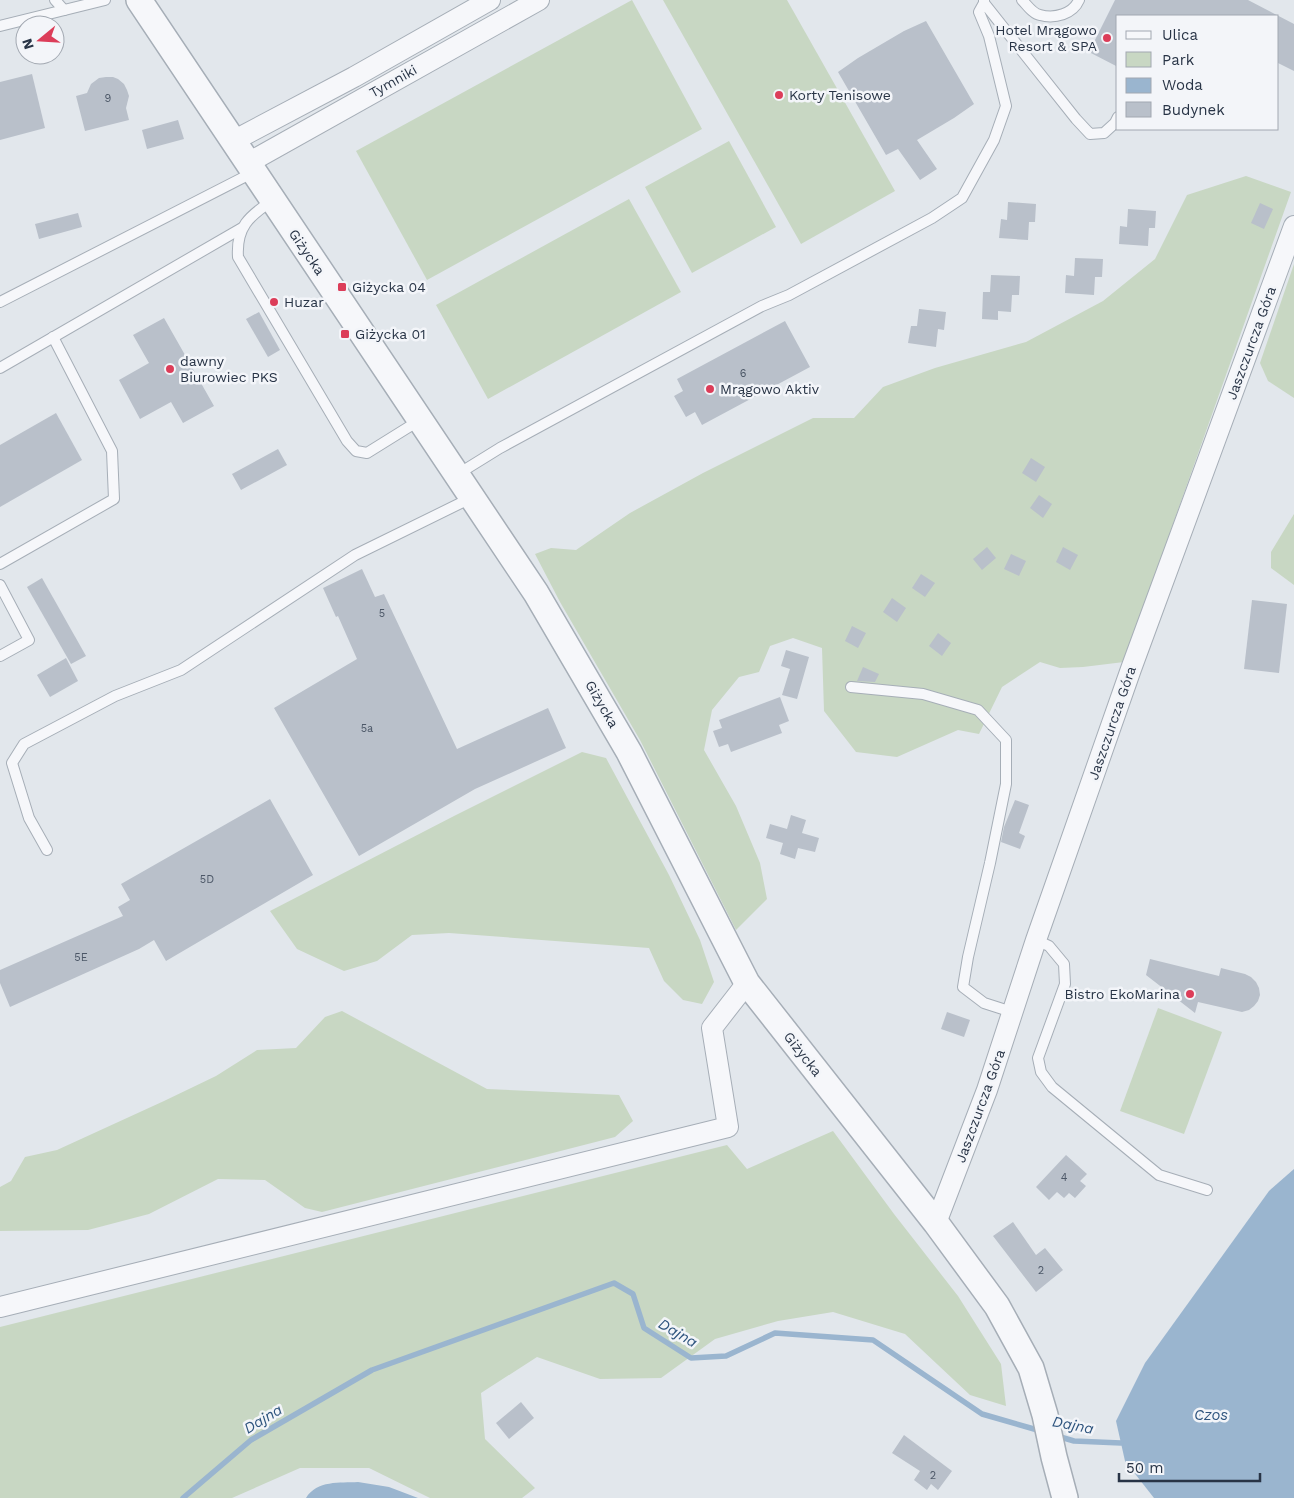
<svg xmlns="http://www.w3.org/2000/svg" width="1294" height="1498" viewBox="0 0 1294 1498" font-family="'Work Sans',sans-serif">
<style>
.green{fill:#c8d7c3}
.water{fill:#9ab5cf}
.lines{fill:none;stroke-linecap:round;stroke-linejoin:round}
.stream{stroke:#9ab5cf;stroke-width:5.5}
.building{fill:#b9c0ca}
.service-casing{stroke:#a6aeb7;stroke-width:12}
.minor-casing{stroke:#a6aeb7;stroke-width:22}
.tertiary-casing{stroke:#a6aeb7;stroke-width:28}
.service{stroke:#f6f7fa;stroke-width:10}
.minor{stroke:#f6f7fa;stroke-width:20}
.tertiary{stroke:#f6f7fa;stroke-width:25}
.poi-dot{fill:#dc3d59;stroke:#f3f5f9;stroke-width:2}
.labels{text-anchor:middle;stroke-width:5;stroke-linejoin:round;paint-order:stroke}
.number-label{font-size:11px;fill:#4c5767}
.poi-label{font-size:14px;fill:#283446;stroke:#f3f5f9;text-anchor:start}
.street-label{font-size:14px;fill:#283446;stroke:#f3f5f9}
.water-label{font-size:15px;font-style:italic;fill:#2e547e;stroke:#f3f5f9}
</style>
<rect width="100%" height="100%" fill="#e2e7ec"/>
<g class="green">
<polygon points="632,0 702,129 427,280 356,151"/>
<polygon points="663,0 787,0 895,191 801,244"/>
<polygon points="729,141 776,227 692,273 645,187"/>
<polygon points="1246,176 1291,192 1124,662 1083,667 1060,668 1040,662 1002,687 979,734 958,730 897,757 856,752 824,711 822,648 793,638 770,646 759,672 739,677 712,710 704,750 736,806 760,863 767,899 736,930 640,740 560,602 535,554 551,548 576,550 630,513 703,473 813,418 854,418 883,387 935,368 1026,342 1103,301 1155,259 1187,195"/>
<polygon points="629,199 681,292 488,399 436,305"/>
<polygon points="1294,264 1294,398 1268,381 1260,363"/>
<polygon points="1294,514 1294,585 1271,568 1271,552"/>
<polygon points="582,752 606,758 669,875 700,940 714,982 702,1004 683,1000 664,981 649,948 449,933 412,935 377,961 344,971 297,949 270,911 454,816"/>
<polygon points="1158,1008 1222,1032 1184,1134 1120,1111"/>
<polygon points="342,1011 487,1089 619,1095 633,1121 615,1137 322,1212 305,1208 265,1180 218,1179 149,1214 88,1230 0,1231 0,1187 11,1181 25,1157 57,1150 164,1101 216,1076 257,1050 296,1048 325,1017"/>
<polygon points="833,1131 894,1214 958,1296 1001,1364 1006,1406 970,1395 905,1334 833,1312 778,1321 715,1339 661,1378 600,1379 537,1357 481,1393 485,1439 535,1488 522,1498 430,1498 369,1468 300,1468 232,1498 0,1498 0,1327 727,1145 747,1169"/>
</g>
<g class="water">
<polygon points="1294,1169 1294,1498 1154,1498 1125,1461 1116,1421 1145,1363 1269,1191"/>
<path d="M358 1482 389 1487 418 1498H306C317 1480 340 1483 358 1482Z"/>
</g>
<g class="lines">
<g class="stream">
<polyline points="1057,1436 1074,1441 1121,1443"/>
<polyline points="183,1498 251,1440 372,1370 614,1283 633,1294 644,1328 691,1358 726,1356 775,1333 873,1340 982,1414 1041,1431"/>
</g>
</g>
<g class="building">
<polygon points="1115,0 1248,0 1294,24 1294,71 1278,63 1278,16 1118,16 1118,67 1089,52"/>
<polygon points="926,21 974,104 954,118 917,140 937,169 920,180 898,149 886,155 838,72 858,58 904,31"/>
<polygon points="32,74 45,128 0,140 0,82"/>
<polygon points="106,77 113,77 118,79 124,84 127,90 129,96 126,108 129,120 85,131 76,96 87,93 91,84 99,78"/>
<polygon points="178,120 184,139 147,149 142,130"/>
<polygon points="1008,202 1036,204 1035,222 1029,222 1028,240 999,238 1001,219 1007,220"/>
<polygon points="1260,203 1273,209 1264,229 1251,223"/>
<polygon points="1128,209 1156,211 1155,228 1149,228 1148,246 1119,244 1120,226 1127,227"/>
<polygon points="78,213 82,227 39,239 35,224"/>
<polygon points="1075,258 1103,259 1102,277 1095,277 1094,295 1065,293 1066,275 1074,276"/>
<polygon points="991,275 1020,276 1019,295 1012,295 1011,312 998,311 998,320 982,319 983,292 990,292"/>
<polygon points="919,309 946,312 944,330 938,329 936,347 908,343 911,326 917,326"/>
<polygon points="259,312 280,350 268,357 246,319"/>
<polygon points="164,318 214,406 183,423 171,402 140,419 119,380 149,363 133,335"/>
<polygon points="785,321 810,367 702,425 695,412 686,417 674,396 683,391 677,379"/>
<polygon points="56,413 82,460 0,507 0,445"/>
<polygon points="278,449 287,465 241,490 232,474"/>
<polygon points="1031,458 1045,467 1036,482 1022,473"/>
<polygon points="1039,495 1052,504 1043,518 1030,508"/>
<polygon points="987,547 996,558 982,570 973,559"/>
<polygon points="1063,547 1078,555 1070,570 1056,562"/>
<polygon points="1011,554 1026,561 1019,576 1004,569"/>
<polygon points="362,569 375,597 384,594 457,749 548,708 566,748 475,789 359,856 274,708 357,659 338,616 336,617 323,588"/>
<polygon points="921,574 935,583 925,597 912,588"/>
<polygon points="42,578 86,656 71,664 27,587"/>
<polygon points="892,598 906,608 897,622 883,612"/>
<polygon points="1252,600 1287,604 1279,673 1244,669"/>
<polygon points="852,626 866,633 858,648 845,641"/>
<polygon points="938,633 951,643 942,656 929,646"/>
<polygon points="786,650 809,657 797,699 782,695 790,669 781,666"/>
<polygon points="66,658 78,681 50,697 37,675"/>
<polygon points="863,667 879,674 875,682 857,681"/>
<polygon points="780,697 789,721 779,725 782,733 731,752 728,744 719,747 713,731 722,728 719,720"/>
<polygon points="270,799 313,875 166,961 154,940 139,949 10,1007 0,983 0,970 123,916 118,907 130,900 121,884"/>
<polygon points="1015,800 1029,805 1019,833 1025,836 1020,849 1001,842 1004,827"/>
<polygon points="791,815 806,820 802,833 819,838 815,852 798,848 795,859 780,854 783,843 766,838 770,824 787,829"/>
<polygon points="1150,959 1219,976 1221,968 1245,974 1251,977 1256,982 1259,988 1260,995 1258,1001 1254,1006 1249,1010 1242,1012 1198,1002 1195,1013 1146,975"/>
<polygon points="947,1012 970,1020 964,1037 941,1029"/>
<polygon points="1066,1155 1087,1174 1080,1181 1086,1186 1075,1198 1069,1193 1064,1198 1057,1192 1049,1200 1036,1187"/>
<polygon points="1013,1222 1036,1255 1045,1248 1063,1270 1036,1292 993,1236"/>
<polygon points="521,1402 534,1418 509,1439 496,1423"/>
<polygon points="904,1435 952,1471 938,1490 931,1484 927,1490 914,1480 920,1471 892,1453"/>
</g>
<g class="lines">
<defs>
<g id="service">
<polyline points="55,0 64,10"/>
<polyline points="984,0 984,3 1076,119 1090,134 1104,133 1115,123 1118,117"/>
<path d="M1022 0C1027 5 1033 14 1040 15 1055 19 1073 14 1079 0"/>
<polyline points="0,26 105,0"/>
<path d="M273 200C249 216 236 227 238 257L347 441 356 451 367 453 420 420"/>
<polyline points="0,302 254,172"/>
<polyline points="0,368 242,228"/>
<polyline points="458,474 500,448 762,306 789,295 932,218 962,198 994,140 1006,106 989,36 979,12 984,3"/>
<polyline points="0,564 114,499 112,451 53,337"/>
<polyline points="0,585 29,640 0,656"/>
<polyline points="851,687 923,694 978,710 1006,740 1006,784 990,863 968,957 963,987 984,1003 1012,1012"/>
<polyline points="47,850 29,818 12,763 24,744 115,696 181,670 355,555 471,498"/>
<polyline points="1036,940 1049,946 1064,964 1065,984 1038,1058 1041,1072 1052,1087 1159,1175 1207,1190"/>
</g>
<g id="minor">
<polyline points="233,141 354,77 490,0"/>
<polyline points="248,163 539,0"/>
<polyline points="936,1223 987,1090 1036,940 1131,669 1294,226"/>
<polyline points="0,1307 728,1127 712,1028 747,983"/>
</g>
<polyline id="tertiary" points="139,0 536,593 629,752 747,983 936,1223 997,1306 1031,1368 1045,1415 1054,1457 1065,1498"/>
</defs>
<use href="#service" class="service-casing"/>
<use href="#minor" class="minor-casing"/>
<use href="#tertiary" class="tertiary-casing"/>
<use href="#service" class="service"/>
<use href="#minor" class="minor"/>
<use href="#tertiary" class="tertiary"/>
</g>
<g class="poi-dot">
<circle cx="1107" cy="38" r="5"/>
<circle cx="779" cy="95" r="5"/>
<rect x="337" y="282" width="10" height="10" rx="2.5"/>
<circle cx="274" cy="302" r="5"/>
<rect x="340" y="329" width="10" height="10" rx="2.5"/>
<circle cx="170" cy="369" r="5"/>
<circle cx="710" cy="389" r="5"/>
<circle cx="1190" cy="994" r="5"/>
</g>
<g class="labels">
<g class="number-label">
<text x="108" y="102">9</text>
<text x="743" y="377">6</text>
<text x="382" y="617">5</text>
<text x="367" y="732">5a</text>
<text x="207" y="883">5D</text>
<text x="81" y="961">5E</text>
<text x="1064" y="1181">4</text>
<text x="1041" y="1274">2</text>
<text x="933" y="1479">2</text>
</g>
<g class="poi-label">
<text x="1097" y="35" text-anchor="end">Hotel Mrągowo<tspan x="1097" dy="16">Resort &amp; SPA</tspan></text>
<text x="789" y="100">Korty Tenisowe</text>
<text x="352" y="292">Giżycka 04</text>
<text x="284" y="307">Huzar</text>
<text x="355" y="339">Giżycka 01</text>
<text x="180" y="366">dawny<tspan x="180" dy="16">Biurowiec PKS</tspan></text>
<text x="720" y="394">Mrągowo Aktiv</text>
<text x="1180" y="999" text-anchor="end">Bistro EkoMarina</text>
</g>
<g class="street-label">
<text transform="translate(393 81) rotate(-29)" y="5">Tymniki</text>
<text transform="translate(307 252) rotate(56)" y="5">Giżycka</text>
<text transform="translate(1251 343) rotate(-70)" y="5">Jaszczurcza Góra</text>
<text transform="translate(602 704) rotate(60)" y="5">Giżycka</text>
<text transform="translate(1112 723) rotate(-71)" y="5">Jaszczurcza Góra</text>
<text transform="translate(803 1054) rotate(52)" y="5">Giżycka</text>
<text transform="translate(980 1106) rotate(-70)" y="5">Jaszczurcza Góra</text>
</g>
<g class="water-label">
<text transform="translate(678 1333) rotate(30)" y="5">Dajna</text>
<text x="1211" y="1420">Czos</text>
<text transform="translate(263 1419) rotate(-31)" y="5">Dajna</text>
<text transform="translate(1073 1425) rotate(11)" y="5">Dajna</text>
</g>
</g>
<rect x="1116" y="15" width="162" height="115" fill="#f3f5f9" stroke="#a2a8b1"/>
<rect x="1126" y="31" width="25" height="8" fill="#f6f7fa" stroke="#a2a8b1"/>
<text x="1162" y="40" font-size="15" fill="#283446">Ulica</text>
<rect x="1126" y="52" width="25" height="15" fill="#c8d7c3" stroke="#a2a8b1"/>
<text x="1162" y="65" font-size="15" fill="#283446">Park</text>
<rect x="1126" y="78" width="25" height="15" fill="#9ab5cf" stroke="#a2a8b1"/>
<text x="1162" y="90" font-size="15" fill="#283446">Woda</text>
<rect x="1126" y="102" width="25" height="15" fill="#b9c0ca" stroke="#a2a8b1"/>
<text x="1162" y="115" font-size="15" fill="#283446">Budynek</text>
<g transform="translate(40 40) rotate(252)"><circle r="24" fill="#f3f5f9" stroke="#a2a8b1"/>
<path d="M0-4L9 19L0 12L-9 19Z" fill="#dc3d59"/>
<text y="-8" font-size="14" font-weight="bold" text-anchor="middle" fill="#283446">N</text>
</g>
<path d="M1119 1473v8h141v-8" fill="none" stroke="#283446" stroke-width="2.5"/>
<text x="1126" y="1473" font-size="15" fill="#283446" stroke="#f3f5f9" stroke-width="4" paint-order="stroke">50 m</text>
</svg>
